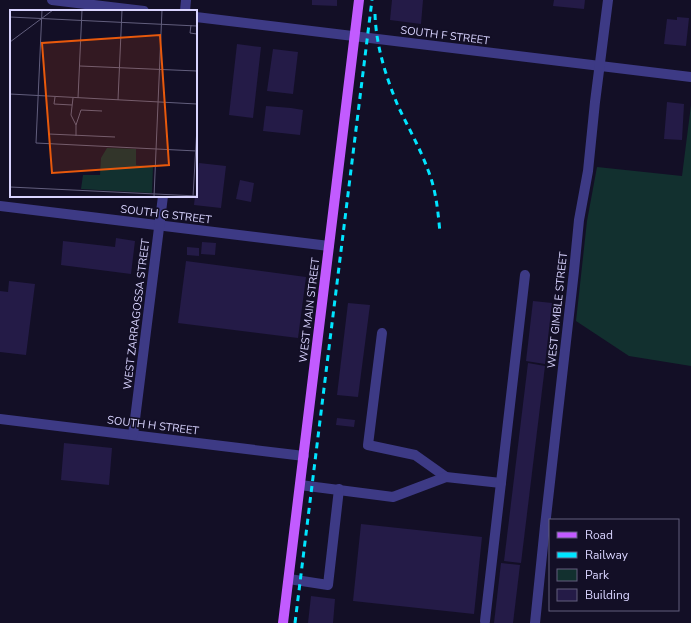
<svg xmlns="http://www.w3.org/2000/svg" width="691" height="623" viewBox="0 0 691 623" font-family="'Nunito Sans',sans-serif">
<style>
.green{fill:#12302f}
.building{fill:#241b47}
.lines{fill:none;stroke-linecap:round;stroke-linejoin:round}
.minor{stroke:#3d3a85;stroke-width:10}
.major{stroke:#c25bff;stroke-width:10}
.rail{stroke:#00e5ff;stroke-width:3;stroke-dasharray:6 5;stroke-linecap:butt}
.labels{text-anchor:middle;stroke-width:3.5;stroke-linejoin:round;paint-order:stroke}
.street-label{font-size:11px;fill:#d9d4ff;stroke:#130f26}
.inset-road{fill:none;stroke:#625e7d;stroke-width:1}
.view{fill:#e8590c;fill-opacity:0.15;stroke:#e8590c;stroke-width:2}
.inset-edge{fill:none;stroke:#d9d4ff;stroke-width:2}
</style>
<rect width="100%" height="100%" fill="#130f26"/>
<polygon class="green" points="691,105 691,366 629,356 576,321 587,221 597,167 682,176"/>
<g class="building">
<polygon points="312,0 337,0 337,6 312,5"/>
<polygon points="392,0 423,0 421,24 390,20"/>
<polygon points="554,0 585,0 584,9 553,6"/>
<polygon points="677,17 689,18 686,46 664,44 667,19 677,20"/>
<polygon points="237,44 261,47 253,118 229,115"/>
<polygon points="273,49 298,52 293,94 267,91"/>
<polygon points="667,102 684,104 682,140 664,139"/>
<polygon points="266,106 291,108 303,110 300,135 263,131"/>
<polygon points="199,163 226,166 221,208 194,205 195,196 196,196 196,185"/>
<polygon points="240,180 254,183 251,202 236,199"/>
<polygon points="116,238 135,241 131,274 61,265 63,241 115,247"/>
<polygon points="202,242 216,243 215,255 201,254"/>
<polygon points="187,247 199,248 199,256 187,255"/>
<polygon points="186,261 306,277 298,338 178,323"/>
<polygon points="9,281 35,284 26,355 0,352 0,291 8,292"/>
<polygon points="533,301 552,303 545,364 526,361"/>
<polygon points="348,303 370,305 358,397 337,395"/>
<polygon points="528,363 545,366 521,563 504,561"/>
<polygon points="337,418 355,420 354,427 336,425"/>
<polygon points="64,443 112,448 109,485 61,480"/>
<polygon points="361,524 482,537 474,614 353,601"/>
<polygon points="501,563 520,565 513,623 494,623"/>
<polygon points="311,596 335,599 333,623 308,623"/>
</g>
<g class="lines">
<g class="minor">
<polyline points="52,0 144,11"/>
<polyline points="185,11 186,0"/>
<polyline points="196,17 691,77"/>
<polyline points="0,206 329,246"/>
<polyline points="382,333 368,445 415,455 446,477"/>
<polyline points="0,419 304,456"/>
<polyline points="133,435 163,196"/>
<polyline points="300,485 393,497 446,477 501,483"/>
<polyline points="289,579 328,585 339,489"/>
<polyline points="485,621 525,275"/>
<polyline points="535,623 545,526 574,271 579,220 588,171 595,102 608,0"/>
</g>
<polyline class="major" points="283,623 359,0"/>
<g class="rail">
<path d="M375 14C376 46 386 77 398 106 408 127 420 148 428 170 436 190 438 211 440 233"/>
<polyline points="295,623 372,0"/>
</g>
</g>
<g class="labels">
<g class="street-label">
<text transform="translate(445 35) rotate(7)" y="4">SOUTH F STREET</text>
<text transform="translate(166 214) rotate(7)" y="4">SOUTH G STREET</text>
<text transform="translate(309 310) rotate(-83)" y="4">WEST MAIN STREET</text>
<text transform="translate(557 310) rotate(-84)" y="4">WEST GIMBLE STREET</text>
<text transform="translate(136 314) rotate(-83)" y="4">WEST ZARRAGOSSA STREET</text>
<text transform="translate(153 425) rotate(7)" y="4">SOUTH H STREET</text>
</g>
</g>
<g transform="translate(10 10)">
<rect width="187" height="187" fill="#130f26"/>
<path d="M97 138 126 139V155L143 157 142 183 71 179 73 165H90L91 148Z" fill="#12302f"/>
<path class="inset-road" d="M32 0 26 133 187 141M0 7 187 16V24M181 15 180 23 187 24V29M0 32 43 0M70 56 187 61M0 84 187 94M45 87 44 94 62 95M63 88 61 105 66 115V126M68 88 72 0M108 90 112 0M66 115 71 100 92 101M39 124 105 127M0 177 187 186M144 187 152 0M183 187 187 117"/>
<path class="view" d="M150 25 159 155 42 163 32 33Z"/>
<rect width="187" height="187" class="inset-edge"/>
</g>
<rect x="549" y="519" width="130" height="92" fill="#130f26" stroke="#625e7d"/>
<rect x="557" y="532" width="20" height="6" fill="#c25bff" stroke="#625e7d"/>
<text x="585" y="539" font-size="12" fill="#d9d4ff">Road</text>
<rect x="557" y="552" width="20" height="6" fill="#00e5ff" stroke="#625e7d"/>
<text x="585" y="559" font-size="12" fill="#d9d4ff">Railway</text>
<rect x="557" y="569" width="20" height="12" fill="#12302f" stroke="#625e7d"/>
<text x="585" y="579" font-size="12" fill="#d9d4ff">Park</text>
<rect x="557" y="589" width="20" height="12" fill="#241b47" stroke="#625e7d"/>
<text x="585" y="599" font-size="12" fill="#d9d4ff">Building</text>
</svg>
